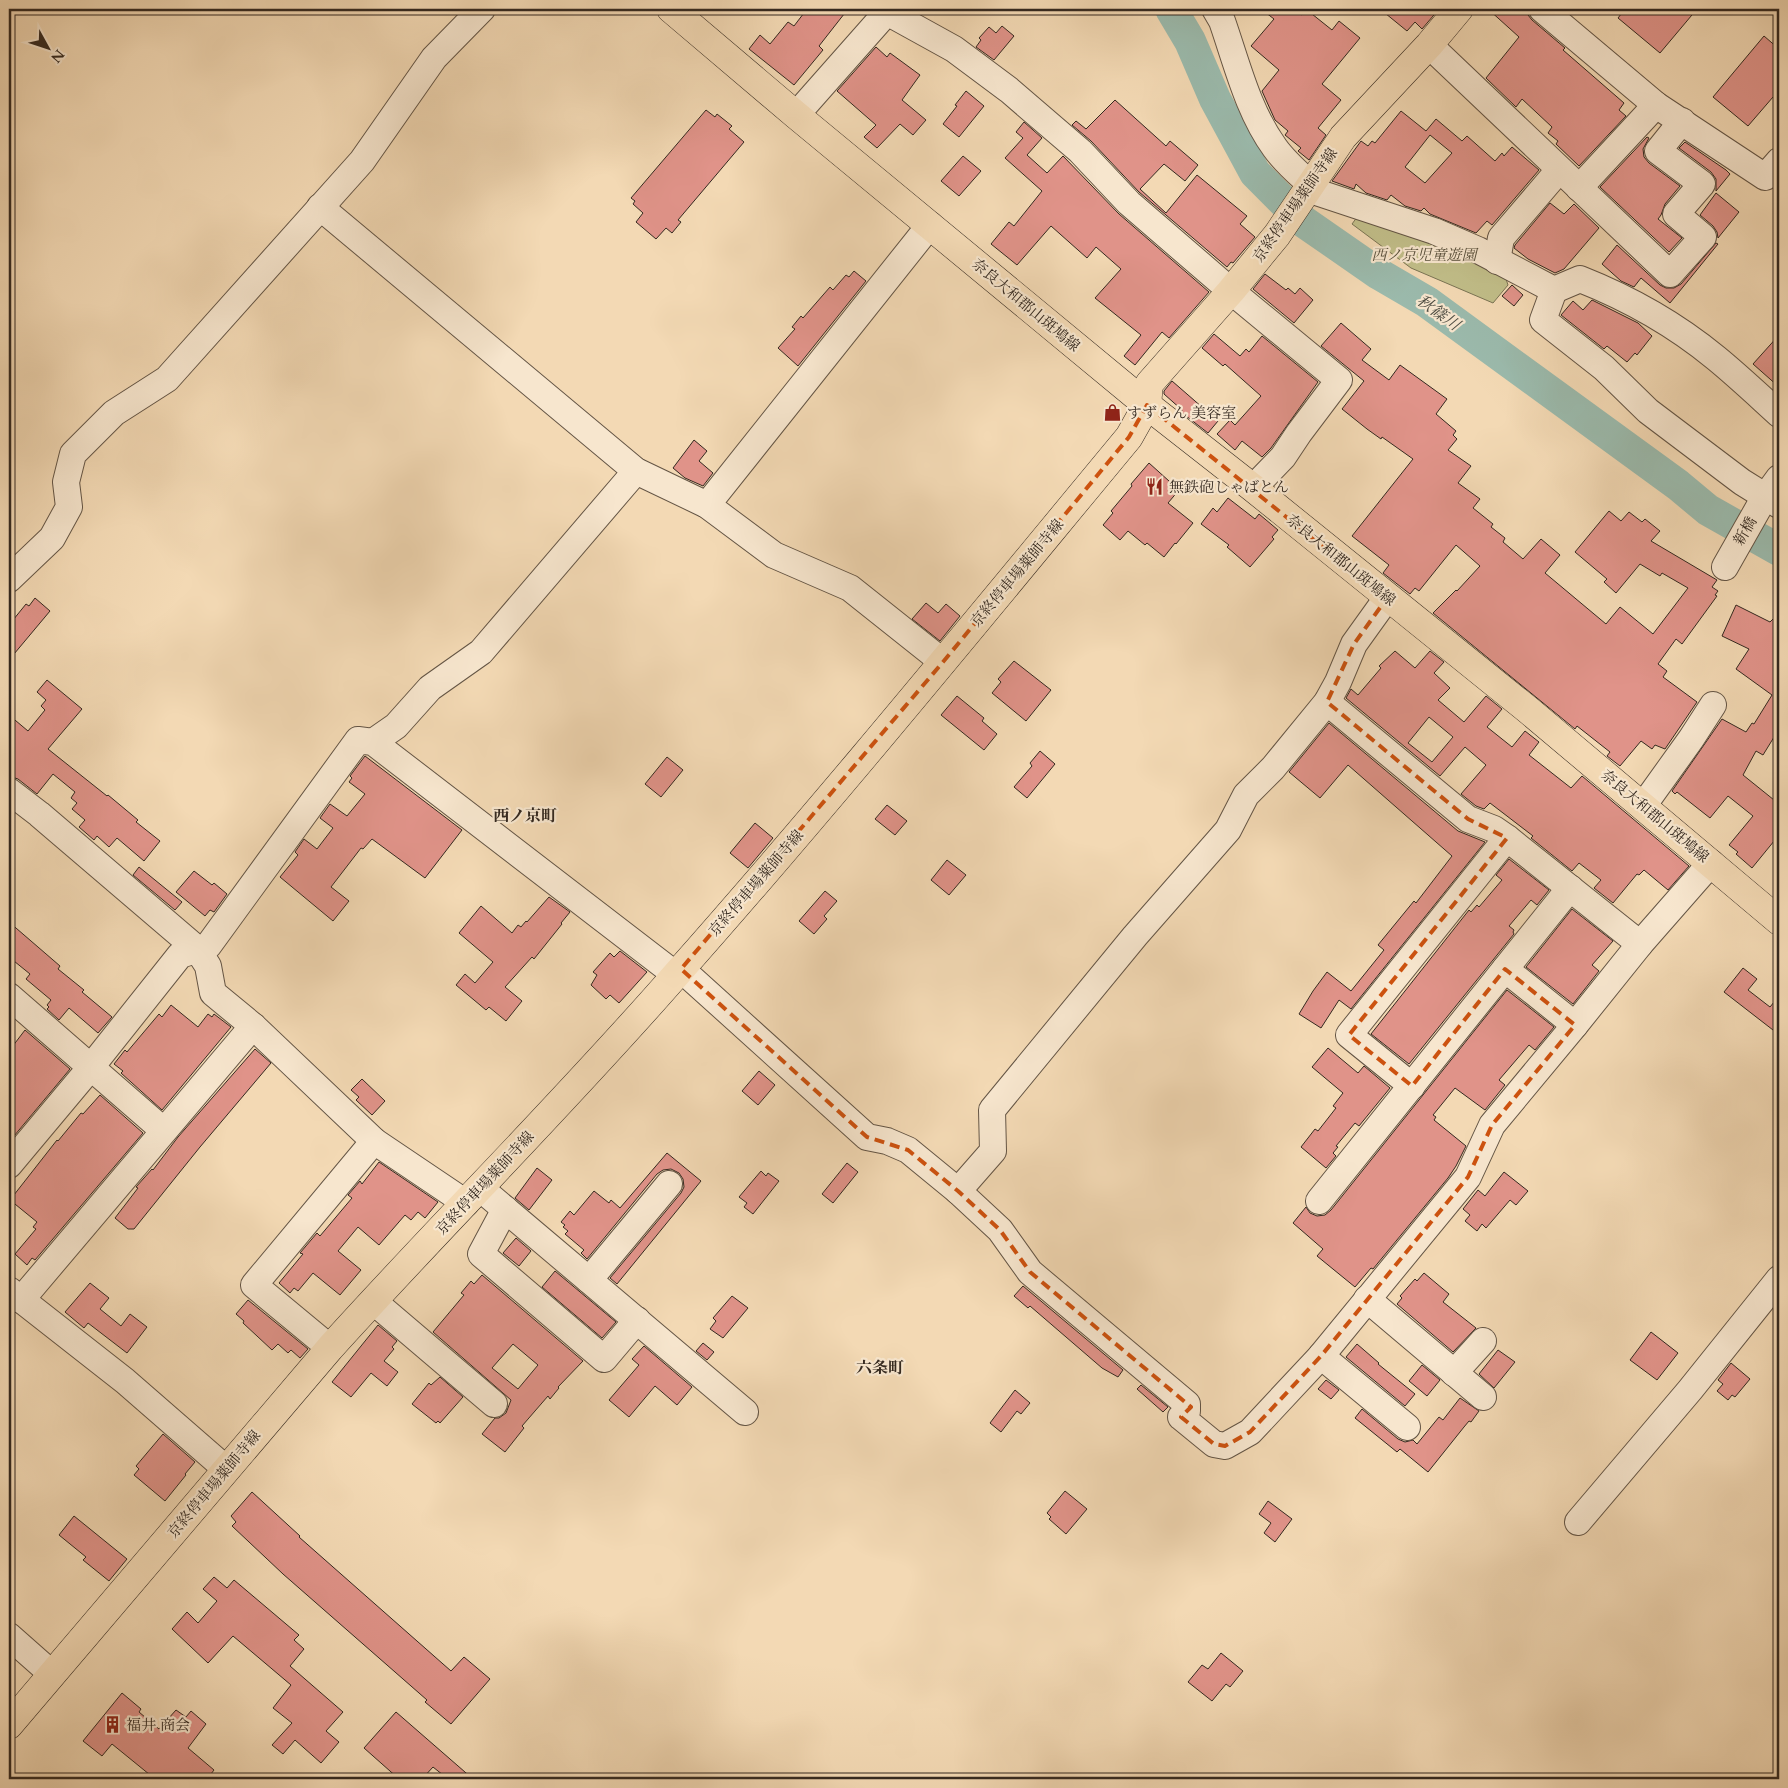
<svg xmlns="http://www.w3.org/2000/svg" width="1788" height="1788" viewBox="0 0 1788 1788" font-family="Cardo,'Noto Serif JP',serif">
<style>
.green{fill:#c1be89;stroke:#7a7454}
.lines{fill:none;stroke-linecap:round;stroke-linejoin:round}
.river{stroke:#9bbaac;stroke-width:32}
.building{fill:#e09389;stroke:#342920;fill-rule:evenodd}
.minor-casing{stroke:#645545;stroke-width:28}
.major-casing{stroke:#342920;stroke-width:29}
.minor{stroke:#f7e6ce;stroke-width:26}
.major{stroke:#f3d9b4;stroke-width:28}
.marked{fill:none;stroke:#cd520f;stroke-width:4;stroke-dasharray:10 6;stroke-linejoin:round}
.labels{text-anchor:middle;stroke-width:4.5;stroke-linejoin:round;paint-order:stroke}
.street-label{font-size:15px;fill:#342920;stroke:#f7e6ce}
.park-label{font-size:15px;font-style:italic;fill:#574e3a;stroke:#f7e6ce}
.poi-label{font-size:15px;fill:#342920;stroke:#f7e6ce;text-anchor:start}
.water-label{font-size:16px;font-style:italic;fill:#4e4d43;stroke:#f7e6ce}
.neighbourhood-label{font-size:16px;font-weight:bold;fill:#342920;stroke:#f7e6ce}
</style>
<rect width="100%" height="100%" fill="#f3d9b4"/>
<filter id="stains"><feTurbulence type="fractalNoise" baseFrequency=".004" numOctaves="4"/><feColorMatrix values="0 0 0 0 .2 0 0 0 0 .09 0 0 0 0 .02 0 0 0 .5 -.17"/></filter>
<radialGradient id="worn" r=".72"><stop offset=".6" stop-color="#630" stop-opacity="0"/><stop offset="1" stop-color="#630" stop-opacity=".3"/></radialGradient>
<polygon class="green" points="1360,213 1505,276 1508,285 1493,303 1411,268 1352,224"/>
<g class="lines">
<polyline class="river" points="1171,9 1190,41 1215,99 1255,173 1304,222 1379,274 1427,302 1678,485 1708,510 1779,550"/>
</g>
<g class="building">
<polygon points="807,9 848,9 819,46 823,50 794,85 749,49 760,35 770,44 788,22 794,26"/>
<polygon points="1261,9 1294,9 1302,15 1307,10 1332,30 1339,21 1360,38 1322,84 1341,100 1318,128 1326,135 1309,160 1298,151 1301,148 1285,135 1288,131 1275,120 1262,91 1279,70 1251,46 1274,19"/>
<polygon points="1380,9 1439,9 1422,29 1415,22 1407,31"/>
<polygon points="1488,9 1527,9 1528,15 1532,20 1565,48 1563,50 1624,103 1619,110 1626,116 1579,166 1556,144 1558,141 1548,133 1552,127 1522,99 1516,107 1486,78 1519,37"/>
<polygon points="1625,9 1697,9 1660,53 1618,18"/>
<polygon points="1002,26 1014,36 994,60 976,47 981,40 979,38 989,27 996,33"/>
<polygon points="1764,36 1779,49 1779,102 1773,97 1748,126 1713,97"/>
<polygon points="876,47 887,57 890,53 920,75 902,100 926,120 913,135 900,124 877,148 864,137 876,125 837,91"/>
<polygon points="966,91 984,106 959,137 943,124 957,106 955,105"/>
<polygon points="1115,100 1166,146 1170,141 1198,165 1185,181 1164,164 1140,189 1166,213 1197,175 1247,216 1240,224 1255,237 1233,263 1231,262 1227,267 1139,192 1091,141 1072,125 1076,121 1086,129"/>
<polygon points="706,110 715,117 717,114 732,126 729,129 744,142 678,220 681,222 672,233 666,228 656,239 636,222 643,213 633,204 635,201 631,198"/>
<path d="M1401 111 1426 131 1436 119 1462 141 1467 136 1495 161 1502 153 1504 156 1512 147 1539 170 1492 225 1487 221 1476 233 1430 214 1424 208 1421 211 1405 206 1391 195 1387 200 1366 193 1356 184 1354 189 1332 181 1361 141 1368 146 1372 141 1375 143ZM1430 135 1452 153 1425 183 1405 167Z"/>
<polygon points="1024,122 1042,138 1027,155 1047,173 1063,156 1119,214 1209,292 1169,338 1162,332 1135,365 1124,356 1141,335 1095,298 1121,269 1096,247 1087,258 1051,226 1017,265 991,244 1009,222 1014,226 1042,191 1005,158 1023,138 1016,132"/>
<polygon points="1647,137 1649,138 1643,149 1644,157 1649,163 1680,186 1665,204 1661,215 1658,219 1682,238 1669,252 1600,187"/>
<polygon points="1685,142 1726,170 1730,174 1716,191 1716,179 1711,172 1679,148"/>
<polygon points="963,156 981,171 959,196 941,181"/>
<polygon points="1716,193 1739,212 1718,238 1717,232 1713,226 1700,215"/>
<polygon points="1550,203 1564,214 1574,204 1599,228 1564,269 1555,273 1528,259 1514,248 1515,245"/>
<polygon points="1716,243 1718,244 1670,303 1641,278 1634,287 1621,281 1602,264 1617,245 1660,285 1666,288 1674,288 1681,284"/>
<polygon points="854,271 866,281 798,366 778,348 795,329 792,327 801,316 803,318 830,287 833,290 846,275 849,277"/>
<polygon points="1265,274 1286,290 1288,288 1295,294 1300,288 1313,300 1294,323 1253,289"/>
<polygon points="1512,285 1523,295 1514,306 1502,296"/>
<polygon points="1592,300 1638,323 1652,336 1637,355 1635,353 1627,362 1607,346 1604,349 1561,315 1573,301 1583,310"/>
<polygon points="1341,323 1371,349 1362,360 1389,380 1400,365 1447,399 1436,414 1456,431 1453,435 1457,439 1448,450 1471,466 1458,483 1480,499 1473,508 1493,524 1491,527 1505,538 1503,542 1523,559 1541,539 1560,555 1545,573 1606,624 1620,607 1653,634 1688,588 1662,573 1660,576 1640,564 1616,593 1604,582 1607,579 1575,552 1609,511 1621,521 1629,512 1642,522 1645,519 1660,531 1651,541 1717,580 1712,587 1718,591 1715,595 1717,596 1682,644 1676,639 1658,664 1667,671 1663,677 1697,702 1665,749 1655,745 1652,749 1641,741 1620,766 1607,756 1610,752 1577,726 1575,729 1433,613 1456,590 1457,591 1480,566 1456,545 1419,591 1415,588 1410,594 1383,573 1389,565 1352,536 1413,459 1382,437 1381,439 1367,429 1342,409 1364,381 1321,346"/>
<polygon points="1214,334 1240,356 1246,349 1249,352 1262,336 1318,382 1271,448 1262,457 1242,441 1235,450 1217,434 1230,420 1235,425 1261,396 1225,364 1223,366 1202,348"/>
<polygon points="1779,335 1779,387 1753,364"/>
<polygon points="1172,381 1218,421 1208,433 1181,412 1182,410 1164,394 1164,391"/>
<polygon points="694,440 707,451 699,461 713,473 703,486 685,478 673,468"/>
<polygon points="1149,463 1179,490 1168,503 1193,523 1176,544 1175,543 1164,557 1147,543 1145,545 1128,531 1120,540 1103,525 1113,513 1111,511 1132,486 1131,484"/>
<polygon points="1228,498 1255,519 1259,514 1278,530 1272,537 1274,539 1250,567 1227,547 1229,545 1201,524 1213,508 1217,512"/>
<polygon points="35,598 50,611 9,660 9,625 26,604 29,606"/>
<polygon points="926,603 938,613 946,604 960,616 940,641 912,619"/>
<polygon points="1736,605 1770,622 1779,613 1779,729 1763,755 1756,751 1743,775 1779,804 1779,835 1752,868 1736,854 1738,852 1729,845 1753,816 1728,796 1710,818 1677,792 1675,794 1672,791 1722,719 1746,732 1752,723 1754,724 1772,695 1736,669 1749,649 1722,636"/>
<path d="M1395 651 1415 668 1430 651 1444 662 1434 673 1450 688 1438 700 1464 722 1486 696 1502 709 1487 727 1512 747 1525 731 1539 742 1529 755 1571 788 1582 776 1689 866 1668 890 1644 870 1639 875 1637 874 1613 903 1594 888 1601 880 1579 863 1572 871 1531 838 1533 836 1490 803 1484 809 1476 806 1461 794 1486 765 1465 747 1440 776 1346 698 1351 689 1358 695 1381 668 1379 666ZM1429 717 1453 737 1432 762 1408 743Z"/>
<polygon points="1014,661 1051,690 1026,721 992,693 1001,682 998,679"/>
<polygon points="47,680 82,709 48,749 107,796 108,795 138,820 136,822 160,841 144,861 117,838 109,847 97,836 94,840 79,827 85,820 72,809 77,803 71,798 75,792 53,774 37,794 18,779 9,776 9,715 28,731 45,710 41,706 46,700 37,692"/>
<polygon points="957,696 984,718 982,721 997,734 984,750 941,715"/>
<polygon points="1329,723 1458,831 1485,842 1351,1009 1339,1000 1321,1028 1299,1014 1313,991 1327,972 1351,991 1384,950 1378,945 1414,901 1416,903 1452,856 1348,765 1320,798 1289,772"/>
<polygon points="1040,751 1055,764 1027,798 1014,787 1032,766 1030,763"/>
<polygon points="365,756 462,830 425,878 372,839 363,849 361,848 331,887 349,901 333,921 280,877 298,855 295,852 304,839 317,849 333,828 320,818 330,804 347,816 365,794 349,782 352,778 350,776"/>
<polygon points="667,757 683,770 661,797 645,784"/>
<polygon points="887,805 907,821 895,835 875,819"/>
<polygon points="755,823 773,838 748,868 730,853"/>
<polygon points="1509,859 1549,890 1537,905 1531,900 1509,926 1514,930 1513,932 1514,934 1409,1064 1371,1034 1469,910 1471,912 1477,905 1479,907 1502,880 1496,875"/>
<polygon points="947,860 966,875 949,895 931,880"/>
<polygon points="139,867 182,902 175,910 133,875"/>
<polygon points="194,871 212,885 214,883 227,894 214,912 210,910 205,916 176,892"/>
<polygon points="825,891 837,901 824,916 827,919 814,934 799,921"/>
<polygon points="549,897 570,912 561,923 562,924 534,959 532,957 505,987 522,1001 506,1021 489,1007 486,1010 456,985 465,974 475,983 493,962 459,933 481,906 512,933 518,925 521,927 526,921 527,922"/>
<polygon points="1572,909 1613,941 1592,965 1599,971 1573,1004 1526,967"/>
<polygon points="9,922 60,966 58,969 84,990 82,992 112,1017 98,1033 69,1008 59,1020 47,1009 49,1007 47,1005 51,1000 26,979 30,974 9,957"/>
<polygon points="620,951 647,972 619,1003 610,995 606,999 591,985 597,975 593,972 610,953 614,957"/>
<polygon points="1743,968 1757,979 1748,990 1770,1007 1779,996 1779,1023 1773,1030 1724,992"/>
<polygon points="1507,990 1554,1027 1535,1050 1529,1045 1499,1080 1505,1085 1485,1110 1455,1088 1433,1115 1436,1117 1434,1120 1466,1146 1456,1166 1448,1178 1373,1269 1371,1268 1355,1287 1317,1256 1323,1249 1293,1223 1306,1207 1310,1213 1317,1216 1325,1215 1331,1210"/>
<polygon points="171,1005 198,1027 208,1014 212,1017 214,1014 231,1027 162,1110 121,1073 123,1071 114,1064 125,1050 127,1052 159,1014 162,1017"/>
<polygon points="25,1030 70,1069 9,1142 9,1051"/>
<polygon points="1328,1048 1358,1073 1364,1066 1390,1088 1359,1126 1355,1123 1336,1146 1338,1147 1333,1153 1336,1156 1326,1168 1301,1147 1315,1129 1318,1131 1336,1108 1333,1106 1343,1093 1312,1067"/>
<polygon points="255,1049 271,1063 200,1147 134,1229 128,1229 115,1218 138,1188 136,1187 152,1169 153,1170 178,1137"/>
<polygon points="759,1071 775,1085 758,1105 742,1091"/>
<polygon points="362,1079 385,1101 372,1115 356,1100 359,1097 351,1090"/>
<polygon points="100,1095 143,1133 35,1260 32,1258 27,1265 15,1254 36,1229 33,1227 37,1222 10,1200 57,1140 58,1141 81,1113 83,1114"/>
<polygon points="667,1153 701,1181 617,1284 610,1278 681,1193 684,1187 683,1179 679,1173 671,1169 663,1170 657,1174 587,1259 581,1253 584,1250 565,1234 568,1231 563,1227 565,1225 561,1222 570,1211 574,1215 594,1191 609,1203 611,1200 620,1208"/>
<polygon points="379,1162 438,1202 425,1218 418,1212 411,1220 405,1215 379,1245 358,1227 338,1251 361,1270 340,1295 313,1273 298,1291 294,1288 290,1293 279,1283 303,1254 300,1253 317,1233 320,1236 352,1198 348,1195 360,1181 362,1184"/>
<polygon points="847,1163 858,1172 833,1203 822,1194"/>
<polygon points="537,1168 552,1180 529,1210 515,1198"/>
<polygon points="761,1171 766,1176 768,1173 779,1181 753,1214 744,1207 747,1203 739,1197"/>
<polygon points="1504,1172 1528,1191 1516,1205 1510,1200 1486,1228 1482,1224 1477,1231 1465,1221 1470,1215 1463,1209 1478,1190 1485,1196"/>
<polygon points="516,1238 531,1251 519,1266 503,1253"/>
<polygon points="555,1271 616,1322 602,1338 542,1287"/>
<polygon points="1424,1273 1449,1294 1443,1302 1476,1328 1453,1352 1397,1304 1402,1298 1400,1296 1415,1279 1417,1281"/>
<path d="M482 1275 583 1361 558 1387 559 1388 550 1399 548 1396 522 1426 524 1428 505 1452 482 1434 495 1418H499L506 1413 511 1400 433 1332 464 1295 461 1293 471 1281 474 1284ZM513 1344 538 1365 518 1389 492 1368Z"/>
<polygon points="90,1283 109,1298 100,1309 121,1326 130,1314 147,1327 127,1353 88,1323 84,1328 65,1312"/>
<polygon points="1023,1286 1123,1370 1118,1377 1102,1368 1030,1306 1028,1308 1014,1296"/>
<polygon points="732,1296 748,1308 723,1338 710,1329 716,1321 713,1318"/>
<polygon points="248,1300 308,1349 300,1358 291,1350 288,1353 278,1344 272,1350 243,1323 244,1321 236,1314"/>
<polygon points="378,1325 397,1341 392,1347 394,1349 384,1361 398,1372 387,1386 371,1373 351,1397 332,1382"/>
<polygon points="1651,1332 1678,1353 1657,1380 1630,1360"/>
<polygon points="703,1343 714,1352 707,1360 696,1351"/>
<polygon points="1357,1344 1379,1363 1378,1364 1415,1394 1405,1406 1346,1357"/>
<polygon points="644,1346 692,1387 677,1405 655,1386 629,1417 609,1400 639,1365 632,1359"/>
<polygon points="1498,1350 1515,1362 1494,1388 1479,1374"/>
<polygon points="1731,1363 1750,1379 1735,1397 1732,1395 1728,1400 1717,1391 1723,1384 1718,1380"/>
<polygon points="1422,1365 1440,1380 1427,1396 1409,1381"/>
<polygon points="440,1377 463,1397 440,1423 438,1421 436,1423 412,1404 429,1383 431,1385"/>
<polygon points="1326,1380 1339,1390 1331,1399 1318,1389"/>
<polygon points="1141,1385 1168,1407 1163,1412 1137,1389"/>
<polygon points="1015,1390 1030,1403 1021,1414 1017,1411 1001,1432 990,1423"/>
<polygon points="1460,1398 1479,1411 1471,1422 1469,1421 1464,1427 1428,1472 1400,1449 1397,1452 1355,1418 1362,1409 1398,1439 1405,1442 1413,1440 1417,1444 1439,1417 1443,1420"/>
<polygon points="163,1434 195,1462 185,1474 186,1475 165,1501 134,1475 139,1469 136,1466"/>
<polygon points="1065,1491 1087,1509 1066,1534 1049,1519 1051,1517 1047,1513"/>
<polygon points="252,1492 300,1536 299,1537 451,1671 464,1657 490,1679 451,1724 425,1702 427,1700 283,1574 232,1526 236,1522 231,1516"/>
<polygon points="1268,1501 1292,1519 1275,1542 1264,1533 1271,1523 1259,1514"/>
<polygon points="74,1516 127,1559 109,1581 83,1560 86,1557 59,1535"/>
<polygon points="214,1577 227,1588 234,1580 299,1635 294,1640 304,1649 290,1666 343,1712 326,1731 339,1742 321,1763 295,1740 283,1754 272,1745 292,1723 273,1708 291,1685 233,1636 208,1663 172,1629 187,1612 198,1623 217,1601 203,1589"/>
<polygon points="1221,1653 1243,1671 1230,1687 1226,1684 1212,1701 1188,1682 1202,1665 1208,1669"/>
<polygon points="122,1693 141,1709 139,1712 159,1729 176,1710 186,1717 191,1711 206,1724 188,1748 214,1770 207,1779 155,1779 112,1744 102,1756 83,1741"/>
<polygon points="396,1712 473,1779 448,1779 433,1767 422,1779 399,1779 364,1748"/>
</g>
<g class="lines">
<defs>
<g id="minor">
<path d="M1215 9 1222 21C1237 64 1248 111 1275 148 1285 162 1298 173 1310 184L1307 189 1434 231 1478 250 1554 290 1580 279C1628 298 1676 325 1716 358 1738 376 1758 395 1779 414"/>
<polyline points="1542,9 1656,105 1765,177 1779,161"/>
<polyline points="1429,45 1670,274 1703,237 1676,214 1702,184 1658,151 1682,121"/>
<polyline points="796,115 887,12 954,49 1009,90 1080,151 1129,203 1231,291 1339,380 1299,433 1283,457 1253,488"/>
<polyline points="1579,188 1656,105"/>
<polyline points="320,207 636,471 707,505 774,555 850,588 943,662"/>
<polyline points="1497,261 1501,238 1559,170"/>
<polyline points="1554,290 1543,320 1604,368 1648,411 1742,482 1779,505"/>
<polyline points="707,505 930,225"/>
<polyline points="1725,567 1763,500 1779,478"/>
<polyline points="9,579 52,538 69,507 66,482 73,454 114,413 167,379 362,161 434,58 482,9"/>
<polyline points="1327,702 1468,819 1494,829 1507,838 1640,944"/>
<polyline points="373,742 396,726 430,688 481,652 636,471"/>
<polyline points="9,791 39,814 197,949 208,966 213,993 253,1026 374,1141 466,1203"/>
<polyline points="1643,806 1691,739 1713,705"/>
<polyline points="681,969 867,1137 887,1141 908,1150 958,1191 1000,1230 1030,1272 1187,1404 1187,1411 1181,1417 1214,1444 1225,1446 1250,1432 1321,1356 1468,1177 1492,1125 1575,1025 1640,944 1711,863"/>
<polyline points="1505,969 1575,1025"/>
<polyline points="9,996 163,1130"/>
<polyline points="1412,1086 1349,1035 1507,838"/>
<polyline points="9,1165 91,1067 180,955 208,946 358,740 373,742 676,975"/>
<polyline points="480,1188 745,1412"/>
<polyline points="958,1191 993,1151 992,1110 1135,936 1228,830 1246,795 1273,768 1327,702 1338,682 1354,644 1387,598"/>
<polyline points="1319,1201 1570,888"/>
<polyline points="505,1209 481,1254 604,1359 637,1320"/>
<polyline points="589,1280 669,1184"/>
<polyline points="9,1290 125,1381 226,1469"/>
<polyline points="1367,1299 1483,1397"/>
<polyline points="21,1300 253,1026"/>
<polyline points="373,1301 494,1404"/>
<polyline points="330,1348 254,1285 374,1141"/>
<polyline points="1321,1356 1407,1427"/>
<polyline points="1454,1373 1483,1341"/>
<polyline points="1578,1522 1690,1390 1779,1279"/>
<polyline points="9,1636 52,1674"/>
</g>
<g id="major">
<polyline points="671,9 796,115 1147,405 1253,488 1527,709 1779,921"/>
<path d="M9 1725 330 1348C443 1223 563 1104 674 977 830 801 979 618 1129 437L1147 405 1149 384 1231 291 1277 235 1343 137 1429 45 1459 9"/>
</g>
</defs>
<use href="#minor" class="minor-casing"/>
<use href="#major" class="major-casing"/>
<use href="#minor" class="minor"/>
<use href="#major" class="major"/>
</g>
<path class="marked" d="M1147 405 1387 598 1354 644 1327 702 1468 819 1507 838 1349 1035 1412 1086 1505 969 1575 1025 1492 1125 1468 1177 1321 1356 1250 1432 1225 1446 1214 1444 1181 1417 1191 1407 1030 1272 1000 1230 958 1191 908 1150 867 1137 681 969 943 662 1129 437Z"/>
<defs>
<symbol id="shop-bare" viewBox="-9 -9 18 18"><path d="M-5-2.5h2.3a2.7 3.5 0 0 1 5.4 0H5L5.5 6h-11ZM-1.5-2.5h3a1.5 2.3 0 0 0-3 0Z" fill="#8f2418" stroke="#f7e6ce" stroke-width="2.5" paint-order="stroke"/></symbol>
<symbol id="restaurant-bare" viewBox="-9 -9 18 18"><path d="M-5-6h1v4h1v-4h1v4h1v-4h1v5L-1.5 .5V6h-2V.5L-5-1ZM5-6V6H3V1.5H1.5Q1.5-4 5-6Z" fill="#8f2418" stroke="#f7e6ce" stroke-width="2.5" paint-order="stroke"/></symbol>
<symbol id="building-bare" viewBox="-9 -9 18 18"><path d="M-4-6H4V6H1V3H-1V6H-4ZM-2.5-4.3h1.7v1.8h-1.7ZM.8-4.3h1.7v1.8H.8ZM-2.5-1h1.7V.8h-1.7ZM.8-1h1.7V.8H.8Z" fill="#8f2418" stroke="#f7e6ce" stroke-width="2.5" paint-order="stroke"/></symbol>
</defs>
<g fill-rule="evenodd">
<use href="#shop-bare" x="1100" y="400" width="25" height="25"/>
<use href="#restaurant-bare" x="1142" y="474" width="25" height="25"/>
<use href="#building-bare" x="100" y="1712" width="25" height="25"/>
</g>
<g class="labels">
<g class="street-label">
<text transform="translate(1295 205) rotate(-55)" y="5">京終停車場薬師寺線</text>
<text transform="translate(1026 305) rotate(40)" y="5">奈良大和郡山斑鳩線</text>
<text transform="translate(1745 531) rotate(-59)" y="5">新橋</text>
<text transform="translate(1341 560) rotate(39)" y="5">奈良大和郡山斑鳩線</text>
<text transform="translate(1017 573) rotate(-50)" y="5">京終停車場薬師寺線</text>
<text transform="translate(1655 816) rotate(40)" y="5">奈良大和郡山斑鳩線</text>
<text transform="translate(756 883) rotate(-49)" y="5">京終停車場薬師寺線</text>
<text transform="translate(485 1183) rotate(-47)" y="5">京終停車場薬師寺線</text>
<text transform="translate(214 1484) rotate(-50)" y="5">京終停車場薬師寺線</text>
</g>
<g class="park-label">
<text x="1424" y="260">西ノ京児童遊園</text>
</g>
<g class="poi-label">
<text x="1127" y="418">すずらん 美容室</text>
<text x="1169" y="492">無鉄砲しゃばとん</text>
<text x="126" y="1730">福井 商会</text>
</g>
<g class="water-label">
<text transform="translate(1439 312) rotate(36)" y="6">秋篠川</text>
</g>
<g class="neighbourhood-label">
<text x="525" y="821">西ノ京町</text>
<text x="880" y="1373">六条町</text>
</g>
</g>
<rect width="1788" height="1788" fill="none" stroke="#f3d9b4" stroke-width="30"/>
<rect x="10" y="10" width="1768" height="1768" fill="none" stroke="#342920" stroke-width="2.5"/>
<rect x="15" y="15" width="1758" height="1758" fill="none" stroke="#342920"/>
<g transform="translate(48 48) rotate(130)" stroke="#f7e6ce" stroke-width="4" paint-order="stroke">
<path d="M0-4L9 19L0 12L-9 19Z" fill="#342920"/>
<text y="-8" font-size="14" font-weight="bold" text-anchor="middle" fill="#342920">N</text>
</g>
<rect width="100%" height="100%" filter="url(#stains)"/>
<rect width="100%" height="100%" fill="url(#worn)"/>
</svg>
